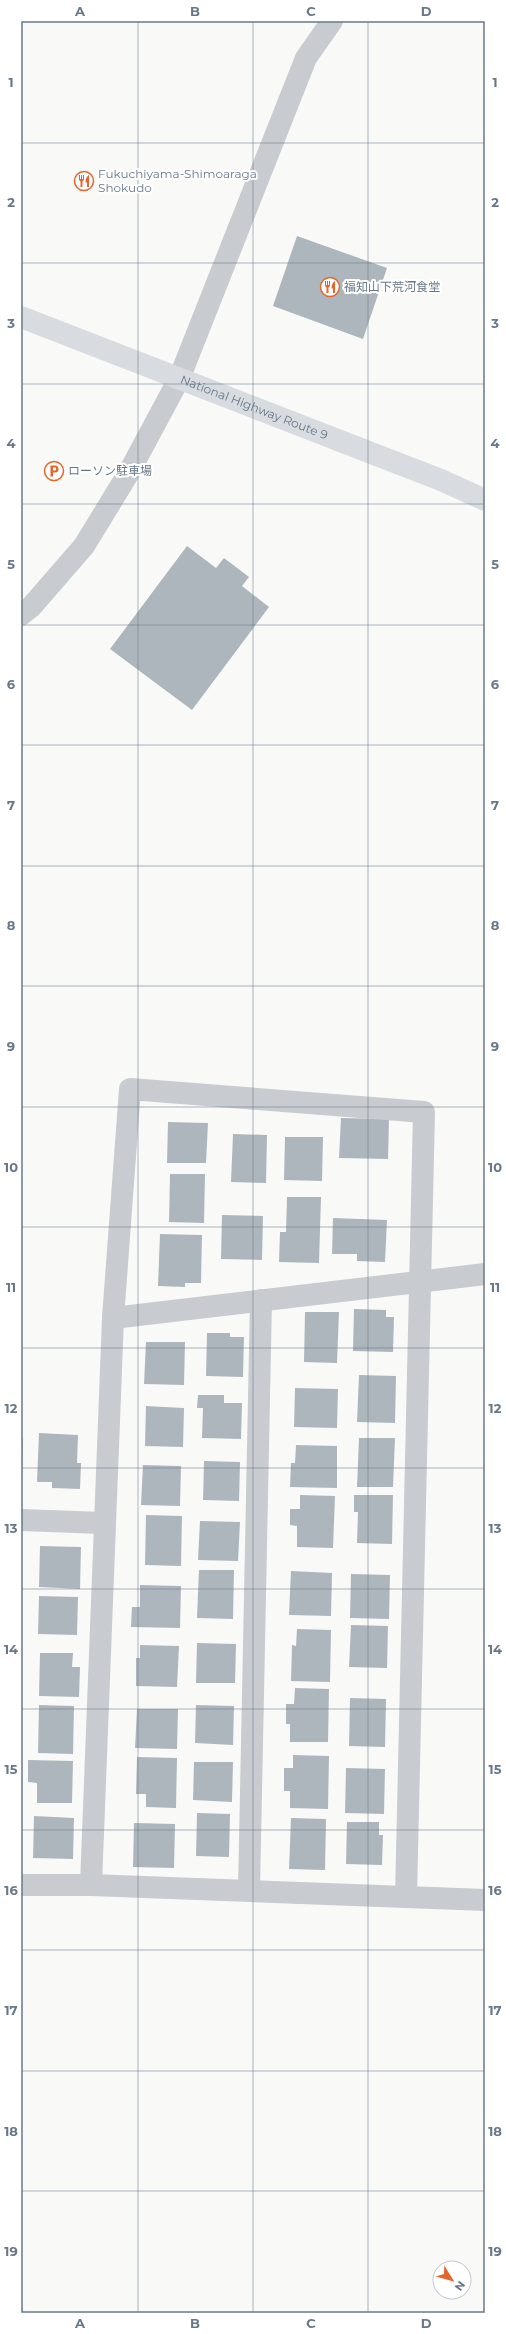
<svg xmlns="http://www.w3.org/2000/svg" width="506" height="2334" viewBox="0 0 506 2334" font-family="Montserrat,'Noto Sans JP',sans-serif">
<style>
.building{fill:#aeb6bd}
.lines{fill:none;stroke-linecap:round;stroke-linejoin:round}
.minor{stroke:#c8cbcf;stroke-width:22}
.tertiary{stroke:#c8cbcf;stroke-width:22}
.trunk{stroke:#d8dce0;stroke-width:22}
.grid{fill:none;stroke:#687889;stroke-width:1;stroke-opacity:0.55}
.labels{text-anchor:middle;stroke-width:4;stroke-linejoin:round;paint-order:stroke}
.poi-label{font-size:12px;fill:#687889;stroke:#fff;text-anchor:start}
.street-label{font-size:12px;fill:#687889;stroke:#fff}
.neatline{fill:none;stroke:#687889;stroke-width:1.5}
.grid-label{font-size:13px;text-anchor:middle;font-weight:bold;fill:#687889}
</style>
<rect width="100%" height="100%" fill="#f9faf8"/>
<g class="building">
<polygon points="297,236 387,268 363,339 273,306"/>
<polygon points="187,546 216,568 224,558 249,577 242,586 269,607 192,710 110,649"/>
<polygon points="341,1118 389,1119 388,1159 339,1158"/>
<polygon points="168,1122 208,1123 206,1163 167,1163"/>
<polygon points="233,1134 267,1135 266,1183 231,1182"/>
<polygon points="285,1137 323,1137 322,1181 284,1180"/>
<polygon points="170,1174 205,1174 204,1223 169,1222"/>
<polygon points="287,1197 321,1197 319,1263 279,1262 280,1232 286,1232"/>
<polygon points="222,1215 263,1216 262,1260 221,1259"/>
<polygon points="333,1218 387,1220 385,1262 357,1261 357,1254 332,1254"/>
<polygon points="160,1234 202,1235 201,1283 185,1283 185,1287 158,1286"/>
<polygon points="354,1309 386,1310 386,1317 394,1317 393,1352 353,1351"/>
<polygon points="305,1312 339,1312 337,1363 304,1362"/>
<polygon points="207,1333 230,1333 230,1337 244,1337 243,1377 206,1376"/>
<polygon points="146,1342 185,1342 184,1385 144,1384"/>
<polygon points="359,1375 396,1376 395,1423 357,1422"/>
<polygon points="295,1388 338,1389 337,1428 294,1427"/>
<polygon points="198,1395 224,1395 224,1403 242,1403 241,1439 202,1438 203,1408 197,1408"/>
<polygon points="146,1406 184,1408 183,1447 145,1446"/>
<polygon points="39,1433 78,1435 77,1463 81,1463 80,1489 52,1488 52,1482 37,1482"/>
<polygon points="21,1438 23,1438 22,1480 21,1480"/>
<polygon points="359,1438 395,1438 393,1487 357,1487"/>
<polygon points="296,1445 337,1446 337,1488 290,1487 291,1463 295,1463"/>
<polygon points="204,1461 240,1462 239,1501 203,1500"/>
<polygon points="143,1465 181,1466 180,1506 141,1505"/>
<polygon points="300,1495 335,1496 333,1548 297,1547 297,1526 290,1525 290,1509 300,1509"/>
<polygon points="354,1495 393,1495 392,1544 357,1543 358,1512 354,1512"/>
<polygon points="146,1515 182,1516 181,1566 145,1565"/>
<polygon points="200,1521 240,1522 238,1561 198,1560"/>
<polygon points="40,1546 81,1547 80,1589 39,1587"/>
<polygon points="199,1570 234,1570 233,1619 197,1618"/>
<polygon points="291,1571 332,1573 331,1616 289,1615"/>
<polygon points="351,1574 390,1575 389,1619 350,1618"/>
<polygon points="140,1585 181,1586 180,1628 131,1627 132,1607 140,1607"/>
<polygon points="39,1596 78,1597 77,1635 38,1634"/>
<polygon points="351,1625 388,1626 387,1668 349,1667"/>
<polygon points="297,1629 331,1630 330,1682 291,1681 292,1645 296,1646"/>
<polygon points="197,1643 236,1644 235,1683 196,1683"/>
<polygon points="140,1645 179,1646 177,1687 136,1686 136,1658 140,1658"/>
<polygon points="40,1653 73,1653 72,1667 80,1667 79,1697 39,1696"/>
<polygon points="295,1688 329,1689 328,1742 290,1742 290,1724 286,1724 286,1704 294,1704"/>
<polygon points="350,1698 386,1699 385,1747 349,1746"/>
<polygon points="39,1705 74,1706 73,1754 38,1753"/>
<polygon points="196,1705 234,1706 233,1745 195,1743"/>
<polygon points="137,1709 178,1709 177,1749 135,1748"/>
<polygon points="293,1755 329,1756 328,1809 290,1808 290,1791 284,1791 284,1768 293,1768"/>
<polygon points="137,1757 177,1758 176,1808 146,1807 146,1794 136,1794"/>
<polygon points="28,1760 73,1761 72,1803 37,1803 37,1783 28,1782"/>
<polygon points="194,1762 233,1762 232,1802 193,1800"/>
<polygon points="346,1768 385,1769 384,1814 345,1813"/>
<polygon points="197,1813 230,1814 229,1857 196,1856"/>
<polygon points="34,1816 74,1818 73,1859 33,1858"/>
<polygon points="291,1818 326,1819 325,1870 289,1869"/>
<polygon points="347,1822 379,1822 379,1835 383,1835 382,1865 346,1864"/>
<polygon points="134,1823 175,1824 174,1868 133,1867"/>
</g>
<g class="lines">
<g class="minor">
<polyline points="113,1318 130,1089 424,1112 406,1897"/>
<polyline points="21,1520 103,1523"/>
<polyline points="21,1885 91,1885 485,1900"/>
<polyline points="91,1885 113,1318 485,1274"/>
<polyline points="249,1891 261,1300"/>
</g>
<polyline class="tertiary" points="21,615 31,607 84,546 128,474 179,379 306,58 332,21"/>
<path class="trunk" id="s1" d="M21 317 441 480 485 500"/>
</g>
<path class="grid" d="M138 21V2313M253 21V2313M368 21V2313M21 143H485M21 263H485M21 384H485M21 504H485M21 625H485M21 745H485M21 866H485M21 986H485M21 1107H485M21 1227H485M21 1348H485M21 1468H485M21 1589H485M21 1709H485M21 1830H485M21 1950H485M21 2071H485M21 2191H485"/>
<defs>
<symbol id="restaurant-ring" viewBox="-11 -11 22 22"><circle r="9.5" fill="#fff" stroke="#e6652b" stroke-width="1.5"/><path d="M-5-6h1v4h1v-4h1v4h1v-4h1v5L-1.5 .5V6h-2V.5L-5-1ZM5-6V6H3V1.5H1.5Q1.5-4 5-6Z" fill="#e6652b"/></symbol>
<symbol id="parking-ring" viewBox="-11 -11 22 22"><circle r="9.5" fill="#fff" stroke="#e6652b" stroke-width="1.5"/><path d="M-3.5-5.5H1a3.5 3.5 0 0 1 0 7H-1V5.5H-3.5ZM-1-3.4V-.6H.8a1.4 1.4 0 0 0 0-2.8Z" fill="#e6652b"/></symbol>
</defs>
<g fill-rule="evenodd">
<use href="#restaurant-ring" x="73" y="170" width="22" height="22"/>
<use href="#restaurant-ring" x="319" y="276" width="22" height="22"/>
<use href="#parking-ring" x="43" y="460" width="22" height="22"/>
</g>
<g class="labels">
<g class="poi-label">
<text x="98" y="178">Fukuchiyama-Shimoaraga<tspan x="98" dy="14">Shokudo</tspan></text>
<text x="344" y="291">福知山下荒河食堂</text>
<text x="68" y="475">ローソン駐車場</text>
</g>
<g class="street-label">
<text dy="4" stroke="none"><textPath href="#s1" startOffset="250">National Highway Route 9</textPath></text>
</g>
</g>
<rect width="506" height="2334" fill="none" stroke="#ffffff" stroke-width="44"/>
<g transform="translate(452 2280) rotate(127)"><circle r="19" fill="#ffffff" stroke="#c3c9d0"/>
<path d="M0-3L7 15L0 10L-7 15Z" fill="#e6652b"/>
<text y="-6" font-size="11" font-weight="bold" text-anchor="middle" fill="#687889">N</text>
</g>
<rect x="22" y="22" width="462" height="2290" class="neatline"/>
<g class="grid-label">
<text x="80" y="16">A</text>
<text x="195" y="16">B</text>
<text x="311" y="16">C</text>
<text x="426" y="16">D</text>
<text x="11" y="87">1</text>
<text x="495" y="87">1</text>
<text x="11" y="207">2</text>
<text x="495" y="207">2</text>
<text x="11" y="328">3</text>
<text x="495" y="328">3</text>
<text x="11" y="448">4</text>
<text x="495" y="448">4</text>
<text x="11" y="569">5</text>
<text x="495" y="569">5</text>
<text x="11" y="689">6</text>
<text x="495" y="689">6</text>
<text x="11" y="810">7</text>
<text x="495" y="810">7</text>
<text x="11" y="930">8</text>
<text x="495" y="930">8</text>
<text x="11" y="1051">9</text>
<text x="495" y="1051">9</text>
<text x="11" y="1172">10</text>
<text x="495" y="1172">10</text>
<text x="11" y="1292">11</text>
<text x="495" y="1292">11</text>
<text x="11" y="1413">12</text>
<text x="495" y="1413">12</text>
<text x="11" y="1533">13</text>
<text x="495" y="1533">13</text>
<text x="11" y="1654">14</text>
<text x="495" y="1654">14</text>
<text x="11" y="1774">15</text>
<text x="495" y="1774">15</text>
<text x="11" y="1895">16</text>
<text x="495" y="1895">16</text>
<text x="11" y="2015">17</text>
<text x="495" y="2015">17</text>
<text x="11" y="2136">18</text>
<text x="495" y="2136">18</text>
<text x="11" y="2256">19</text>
<text x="495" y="2256">19</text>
<text x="80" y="2328">A</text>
<text x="195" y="2328">B</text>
<text x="311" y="2328">C</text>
<text x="426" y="2328">D</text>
</g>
</svg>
